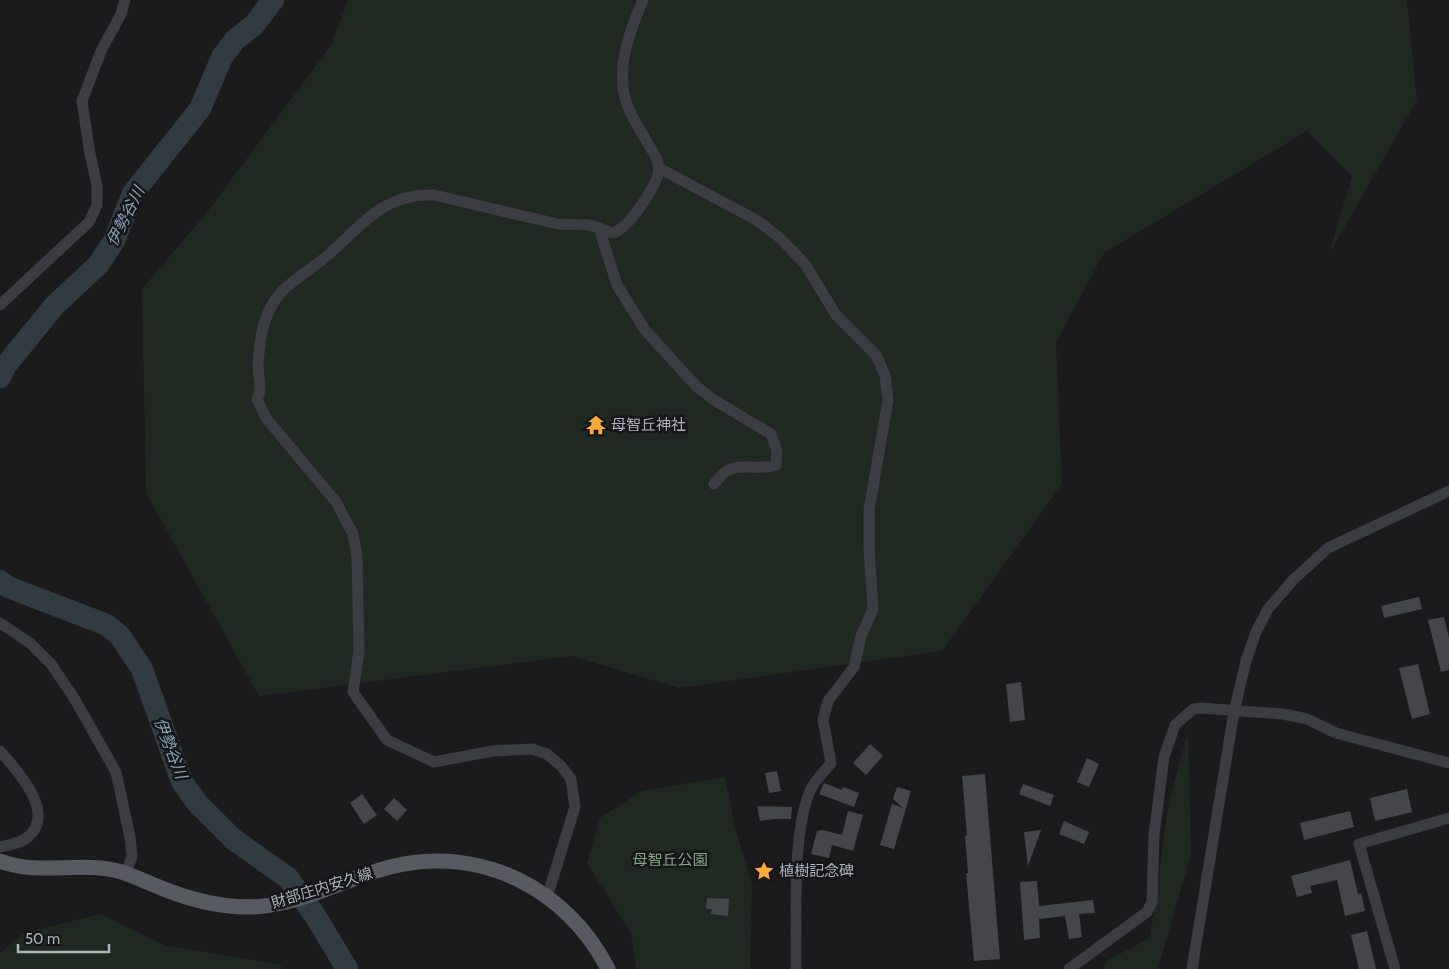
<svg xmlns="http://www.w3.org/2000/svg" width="1449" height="969" viewBox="0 0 1449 969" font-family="Cabin,'Noto Sans JP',sans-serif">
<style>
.green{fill:#202921}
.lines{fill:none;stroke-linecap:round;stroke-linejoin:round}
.river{stroke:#303b42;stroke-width:22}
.building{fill:#45464a}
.minor{stroke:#3c3d42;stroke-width:11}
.major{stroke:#585a61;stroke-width:15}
.labels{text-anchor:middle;stroke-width:5;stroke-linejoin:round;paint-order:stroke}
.poi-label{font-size:15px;fill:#adb3bd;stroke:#161618;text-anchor:start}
.park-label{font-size:15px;fill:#84a884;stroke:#161618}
.street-label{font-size:15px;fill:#adb3bd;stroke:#161618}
.water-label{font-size:16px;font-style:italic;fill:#84a3b8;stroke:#161618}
</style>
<rect width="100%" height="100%" fill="#1b1b1d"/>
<g class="green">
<polygon points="348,0 1407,0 1417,100 1329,254 1352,176 1307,131 1104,253 1056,342 1062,484 942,651 679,688 572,656 259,696 146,493 142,289 208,211 331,45"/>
<polygon points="1188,732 1191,854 1158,969 1103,969 1106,961 1150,938 1169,801"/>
<polygon points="725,777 735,827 752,884 750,969 636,969 631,933 587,863 600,818 642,791"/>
<polygon points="101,914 164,945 279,964 283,969 0,969 0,953 24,933"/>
</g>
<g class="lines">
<g class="river">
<polyline points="0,377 6,365 55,305 98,265 114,241 133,193 200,109 222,57 235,40 254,25 273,0"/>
<polyline points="0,581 8,587 107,625 120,636 142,669 182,782 198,804 233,839 288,878 316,917 347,969"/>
</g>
</g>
<g class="building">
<polygon points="1419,597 1422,609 1384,618 1381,606"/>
<polygon points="1444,617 1449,637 1449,670 1441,672 1428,620"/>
<polygon points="1418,664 1430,714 1412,719 1399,668"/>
<polygon points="1021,682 1025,720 1010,722 1006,684"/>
<polygon points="870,744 883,756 866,775 853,763"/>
<polygon points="1087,758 1099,764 1089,787 1077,782"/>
<polygon points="777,771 781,791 769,793 765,773"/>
<polygon points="985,774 1000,959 974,961 966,873 968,873 965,836 967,835 962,776"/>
<polygon points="824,783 842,790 843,787 859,793 854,807 819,794"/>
<polygon points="1023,784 1054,795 1050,806 1019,794"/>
<polygon points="897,787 911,791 894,849 880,845 892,804 903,808 893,799"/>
<polygon points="1407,789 1412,812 1375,821 1370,798"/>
<polygon points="362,794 377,815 364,824 350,803"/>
<polygon points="394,798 407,810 397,821 384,809"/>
<polygon points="757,806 792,807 791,819 773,819 760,821"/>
<polygon points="848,811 863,815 853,851 832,845 829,858 811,854 817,831 823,830 842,835"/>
<polygon points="1350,811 1354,827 1304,840 1300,823"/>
<polygon points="1064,821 1089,832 1084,844 1059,834"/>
<polygon points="1041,830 1028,866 1024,832"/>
<polygon points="1350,860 1358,894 1361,893 1365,911 1345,916 1337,880 1310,886 1312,893 1297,897 1291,876"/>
<polygon points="1037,881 1039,906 1093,900 1095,913 1079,914 1082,937 1069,939 1065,916 1039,919 1040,938 1024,940 1020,882"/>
<polygon points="707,898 729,899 728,916 711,914 712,909 706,909"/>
<polygon points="1367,931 1376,969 1359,969 1351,935"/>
</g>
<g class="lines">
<g class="minor">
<path d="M659 168 758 221 780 238 805 264 836 315 876 355 885 375 888 400 869 510V549L873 609 861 636 854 667 828 701 823 720 831 763C825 771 817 778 812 787 791 827 797 922 796 969"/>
<path d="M599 228 617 285 645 330 696 386 714 400 771 434 777 451 776 465C760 471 743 463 728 470 723 472 718 480 714 484"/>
<polyline points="0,305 89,222 97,205 97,186 90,154 82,101 101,51 121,14 125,0"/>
<polyline points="0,623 30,643 51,664 74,698 116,772 130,837 132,857 126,872"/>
<path d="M0 751C16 769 56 812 29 836 22 843 9 845 0 847"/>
<path d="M547 897 575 807 571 779 561 766 547 754 532 749 493 751 434 762 387 740 353 692 359 651 357 556 353 534 336 502 266 418 257 399C263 389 258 377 258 365 259 352 260 336 264 324 276 284 301 279 328 255 362 226 382 193 434 195L558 224 589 225 613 233C629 228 653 190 658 175 660 169 658 165 657 159 648 143 638 128 630 112 613 76 628 34 643 0"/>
<polyline points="1069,969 1147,912 1152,902 1154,835 1164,757 1175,725 1193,709 1201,708 1283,714 1307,719 1336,733 1449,763"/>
<polyline points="1192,969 1234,712 1246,661 1256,632 1268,609 1293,580 1328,548 1449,491"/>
<polyline points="1395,969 1359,844 1449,818"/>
</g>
<path class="major" d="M0 861C35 875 73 863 108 869 126 871 138 879 154 885 189 900 225 910 264 906 308 901 348 878 390 867 479 844 567 888 608 969"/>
</g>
<defs>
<symbol id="temple-bare" viewBox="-9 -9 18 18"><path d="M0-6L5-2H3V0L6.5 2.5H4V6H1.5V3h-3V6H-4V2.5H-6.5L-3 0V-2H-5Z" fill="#f7ab39" stroke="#161618" stroke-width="2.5" paint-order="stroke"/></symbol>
<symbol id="sight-bare" viewBox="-9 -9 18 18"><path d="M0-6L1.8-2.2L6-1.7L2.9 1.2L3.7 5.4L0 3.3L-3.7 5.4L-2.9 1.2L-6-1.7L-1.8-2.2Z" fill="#f7ab39" stroke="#161618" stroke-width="2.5" paint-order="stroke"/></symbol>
</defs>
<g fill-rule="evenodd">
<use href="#temple-bare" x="582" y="411" width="28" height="28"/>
<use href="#sight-bare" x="750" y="857" width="28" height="28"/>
</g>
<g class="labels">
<g class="poi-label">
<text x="611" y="430">母智丘神社</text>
<text x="779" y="876">植樹記念碑</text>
</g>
<g class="park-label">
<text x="670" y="865">母智丘公園</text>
</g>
<g class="street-label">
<text transform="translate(322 888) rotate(-17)" y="5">財部庄内安久線</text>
</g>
<g class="water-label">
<text transform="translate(125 216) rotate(-63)" y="6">伊勢谷川</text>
<text transform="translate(171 748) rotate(69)" y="6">伊勢谷川</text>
</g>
</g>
<path d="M18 944v8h91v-8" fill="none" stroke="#adb3bd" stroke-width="2.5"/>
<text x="25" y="944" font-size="15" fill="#adb3bd" stroke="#161618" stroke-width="4" paint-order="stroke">50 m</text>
</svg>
